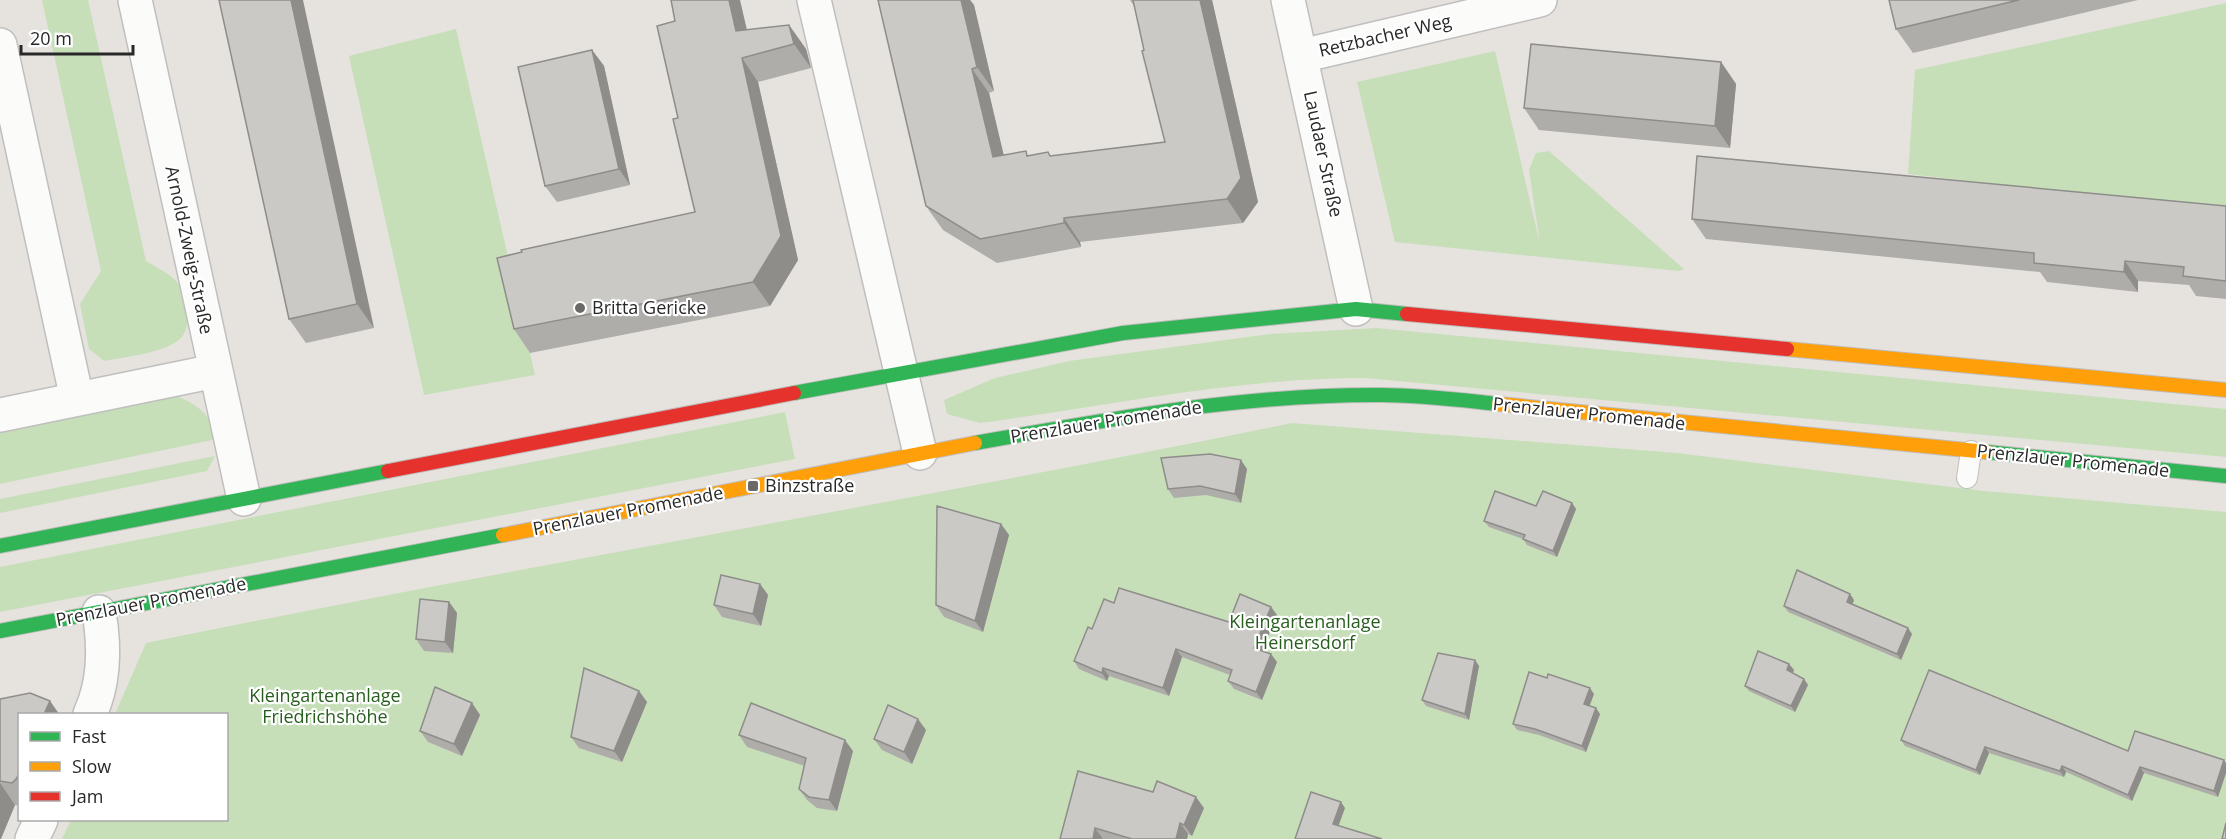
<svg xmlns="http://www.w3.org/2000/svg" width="2226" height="839" viewBox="0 0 2226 839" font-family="'Open Sans',sans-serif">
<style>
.green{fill:#c6dfb9}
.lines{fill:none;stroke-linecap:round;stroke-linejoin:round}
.lane-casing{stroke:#c0bfbf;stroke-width:22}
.street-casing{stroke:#c0bfbf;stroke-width:36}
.fast-casing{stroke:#bfbdbc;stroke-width:16}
.slow-casing{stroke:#bfbdbc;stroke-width:16}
.jam-casing{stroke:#bfbdbc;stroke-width:16}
.lane{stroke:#fbfbfa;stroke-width:20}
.street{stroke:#fbfbfa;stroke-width:33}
.fast{stroke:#30b455;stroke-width:14}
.slow{stroke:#ff9f0a;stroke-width:14}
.jam{stroke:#e5322d;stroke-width:14}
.wall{fill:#afada9}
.shaded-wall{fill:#8e8d8a}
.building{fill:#cbc9c5;stroke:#8e8d8a;stroke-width:1.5}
.poi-dot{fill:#6a6968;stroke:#fff;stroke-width:2}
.labels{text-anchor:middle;stroke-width:4.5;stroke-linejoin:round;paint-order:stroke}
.street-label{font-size:18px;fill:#282828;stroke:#fff}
.poi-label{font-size:18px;fill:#282828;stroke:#fff;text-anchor:start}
.park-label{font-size:18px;fill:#275e1e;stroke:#fff}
</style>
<rect width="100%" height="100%" fill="#e6e3de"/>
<g class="green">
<path d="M42 0H88L146 261C156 267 169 273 177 282 187 293 193 328 180 339 164 353 125 357 104 361L89 349 80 304 101 271Z"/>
<polygon points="2226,3 2226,210 1908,174 1915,70"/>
<polygon points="456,29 535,375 424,395 349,56"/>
<polygon points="1495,51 1540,244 1529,170 1536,153 1549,151 1684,269 1679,271 1395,242 1357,82"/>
<path d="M1376 328 2226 409V457L1364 378C1235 378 1108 406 980 423L947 414 944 400 995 378 1069 361 1270 334Z"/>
<path d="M174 395C194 402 214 416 217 439L0 484V427Z"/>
<polygon points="785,412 795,459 0,612 0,567"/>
<path d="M1292 423 1677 453 1984 491 2226 512V839H62L71 820H226V714H115L146 643C527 565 911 501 1292 423Z"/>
<polygon points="215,456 207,471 0,513 0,499"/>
</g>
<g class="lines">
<defs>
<polyline id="lane" points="1967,478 1971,451"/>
<g id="street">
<polyline points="135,0 244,499"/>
<polyline points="814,0 920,453"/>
<polyline points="1288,0 1356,309"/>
<polyline points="0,45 77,399"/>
<polyline points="1301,56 1540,0"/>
<polyline points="0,415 215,371"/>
<path d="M90 714C105 682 105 647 99 612"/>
<polyline points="32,839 41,820"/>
</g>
<g id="fast">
<polyline points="794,393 1123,333 1356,309 1407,314"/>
<path d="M975 443C1109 419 1245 394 1381 395 1421 395 1460 400 1499 404"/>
<polyline points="1987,452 2226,476"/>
<polyline points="0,546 388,471"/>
<polyline points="0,631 503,535"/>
</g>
<g id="slow">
<polyline points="1787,349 2226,390"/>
<polyline points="1499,404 1987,452"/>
<polyline points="503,535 975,443"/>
</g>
<g id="jam">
<polyline points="1407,314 1787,349"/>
<polyline points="388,471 794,393"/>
</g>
</defs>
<use href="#lane" class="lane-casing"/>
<use href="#street" class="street-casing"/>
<use href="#fast" class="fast-casing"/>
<use href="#slow" class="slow-casing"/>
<use href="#jam" class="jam-casing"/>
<use href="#lane" class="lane"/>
<use href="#street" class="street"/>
<use href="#fast" class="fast"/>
<use href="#slow" class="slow"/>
<use href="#jam" class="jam"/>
</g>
<g class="wall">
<polygon points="219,0 374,328 306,343 289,319"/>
<polygon points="878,0 970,0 974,5 994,91 989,93 1003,155 1051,156 1165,142 1134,6 1130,0 1212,0 1258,202 1243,223 1080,242 1081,247 997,263 943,230 926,206"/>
<polygon points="1889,0 2138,0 1913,53 1896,29"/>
<polygon points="789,25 806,49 811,68 758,82 798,260 770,306 530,353 514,329 695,212 678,118 747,30"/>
<polygon points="592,50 604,66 630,185 557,202 545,186"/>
<polygon points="1721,62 1736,84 1730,148 1539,130 1524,108"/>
<polygon points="2226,206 2226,299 2196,296 2189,285 2138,281 2138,292 2047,282 2040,272 1706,239 1692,219"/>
<polygon points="1247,469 1241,503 1206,495 1174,498 1168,489"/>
<polygon points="1572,503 1576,509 1557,557 1527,545 1523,539 1489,527 1484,521 1536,506"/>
<polygon points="1001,524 1009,535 983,632 944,617 936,605"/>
<polygon points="760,584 768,595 761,626 722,617 714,605"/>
<polygon points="1850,594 1854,600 1852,605 1912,634 1901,660 1788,612 1784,606"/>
<polygon points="449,602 457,613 453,653 424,651 416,639"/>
<polygon points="1114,603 1229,622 1271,607 1277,615 1262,651 1277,662 1262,700 1234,689 1228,681 1230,675 1182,657 1169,696 1109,676 1107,681 1079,669 1074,661 1092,629"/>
<polygon points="1475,660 1479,666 1469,720 1426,706 1422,700"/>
<polygon points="1789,664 1794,670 1793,673 1804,679 1808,685 1795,712 1749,691 1745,686"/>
<polygon points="639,691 647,702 622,762 579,748 571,737"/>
<polygon points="1594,694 1589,706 1600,714 1586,752 1539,735 1517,730 1513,724"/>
<polygon points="0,699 50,701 59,714 20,714 20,806 15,805 0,839"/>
<polygon points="472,703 480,715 462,756 428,742 420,731"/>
<polygon points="926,730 912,764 882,750 874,739"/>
<polygon points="739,735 853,751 837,811 817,808 807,800 799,789 805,766 747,747"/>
<polygon points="1901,740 2128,751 2226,763 2226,773 2218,797 2144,773 2132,801 2066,772 2064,777 1989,753 1980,775 1905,746"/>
<polygon points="1078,771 1204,808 1192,836 1188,834 1187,839 1060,839"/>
</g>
<g class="shaded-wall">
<polygon points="291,0 303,0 374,328 357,304"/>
<polygon points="729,0 740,0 753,56 736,31"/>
<polygon points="961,0 970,0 974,5 994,91 977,67"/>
<polygon points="1200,0 1212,0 1258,202 1243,223 1227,199"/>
<polygon points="789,25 806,49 811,68 794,44"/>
<polygon points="592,50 604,66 630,185 619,169"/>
<polygon points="742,58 758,82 798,260 770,306 753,282"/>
<polygon points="1721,62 1736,84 1730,148 1715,126"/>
<polygon points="972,69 989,93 1010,181 993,157"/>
<polygon points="1064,218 1080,242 1081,247 1064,223"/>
<polygon points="2125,261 2138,281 2138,292 2124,272"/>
<polygon points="1241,460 1247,469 1241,503 1235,494"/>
<polygon points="1572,503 1576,509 1557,557 1553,551"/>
<polygon points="1001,524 1009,535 983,632 975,621"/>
<polygon points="760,584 768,595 761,626 753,614"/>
<polygon points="1850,594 1854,600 1851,608 1847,602"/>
<polygon points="449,602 457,613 453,653 445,642"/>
<polygon points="1271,607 1277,615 1260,656 1254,648"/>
<polygon points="1908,628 1912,634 1901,660 1897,654"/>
<polygon points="1176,649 1182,657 1169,696 1163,688"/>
<polygon points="1271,654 1277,662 1262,700 1256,692"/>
<polygon points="1475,660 1479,666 1469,720 1465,714"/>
<polygon points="1789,664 1794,670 1791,676 1787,670"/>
<polygon points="1103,668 1109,676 1107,681 1102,673"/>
<polygon points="1804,679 1808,685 1795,712 1791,706"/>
<polygon points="1590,688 1594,694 1588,710 1584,704"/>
<polygon points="639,691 647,702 622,762 614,751"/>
<polygon points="50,701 59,714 44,714"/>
<polygon points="472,703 480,715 462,756 454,744"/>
<polygon points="1596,708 1600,714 1586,752 1582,746"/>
<polygon points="918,719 926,730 912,764 904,752"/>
<polygon points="845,740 853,751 837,811 829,800"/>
<polygon points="1985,747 1989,753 1980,775 1976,770"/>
<polygon points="2224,760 2226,763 2226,773 2218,797 2214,791"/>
<polygon points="2062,766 2066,772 2064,777 2060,771"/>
<polygon points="2140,767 2144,773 2132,801 2128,795"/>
<polygon points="20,772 20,784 16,779"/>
<polygon points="0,783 15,805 1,839 0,839"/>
<polygon points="1196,797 1204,808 1192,836 1184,825"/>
<polygon points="1341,802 1345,808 1337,830 1333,824"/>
<polygon points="1180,823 1188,834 1187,839 1176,839"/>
<polygon points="1095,828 1103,839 1093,839"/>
</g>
<g class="building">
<polygon points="219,0 291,0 357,304 289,319"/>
<polygon points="671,0 729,0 736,31 789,25 794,44 742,58 781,236 753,282 514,329 497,258 522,252 521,250 695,212 673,119 678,118 657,26 675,21"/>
<polygon points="878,0 961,0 977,67 972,69 993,157 1026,151 1027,156 1048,152 1050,156 1165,142 1142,51 1144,50 1133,0 1200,0 1241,178 1227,199 1064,218 1064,223 980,239 926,206"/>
<polygon points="1889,0 2019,0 1896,29"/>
<polygon points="1531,44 1721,62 1715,126 1524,108"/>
<polygon points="592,50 619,169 545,186 518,67"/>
<polygon points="1697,156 2226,206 2226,281 2183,276 2184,267 2125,261 2124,272 2034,263 2034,253 1692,219"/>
<polygon points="1210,454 1241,460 1235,494 1200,486 1168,489 1161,458"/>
<polygon points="1495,491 1536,506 1543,491 1572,503 1553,551 1523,539 1525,535 1484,521"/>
<polygon points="937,506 1001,524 975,621 936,605"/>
<polygon points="1797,570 1850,594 1847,602 1908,628 1897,654 1784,606"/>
<polygon points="721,575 760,584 753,614 714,605"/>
<polygon points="1119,588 1229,622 1240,594 1271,607 1254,648 1271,654 1256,692 1228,681 1232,670 1176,649 1163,688 1103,668 1102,673 1074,661 1088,627 1092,629 1104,599 1114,603"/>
<polygon points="420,599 449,602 445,642 416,639"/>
<polygon points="1758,651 1789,664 1787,670 1804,679 1791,706 1745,686"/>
<polygon points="1438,653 1475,660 1465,714 1422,700"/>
<polygon points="584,668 639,691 614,751 571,737"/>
<polygon points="1929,670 2128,751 2135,731 2224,760 2214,791 2140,767 2128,795 2062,766 2060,771 1985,747 1976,770 1901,740"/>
<polygon points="1529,672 1547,678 1548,674 1590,688 1584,704 1596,708 1582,746 1535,729 1513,724"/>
<polygon points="435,687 472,703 454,744 420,731"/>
<polygon points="30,693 50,701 44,714 20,714 20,772 16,779 12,783 0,781 0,699"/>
<polygon points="751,703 845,740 829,800 809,797 799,789 806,758 739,735"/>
<polygon points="888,705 918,719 904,752 874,739"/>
<polygon points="1078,771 1153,792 1157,781 1196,797 1184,825 1180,823 1176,839 1132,839 1095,828 1093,839 1060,839"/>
<polygon points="1311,792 1341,802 1333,824 1382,839 1295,839"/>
<polygon points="2226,823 2226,839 2222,839"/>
</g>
<g class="poi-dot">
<circle cx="580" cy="308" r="6"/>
<rect x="747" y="480" width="12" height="12" rx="3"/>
</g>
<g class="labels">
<g class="street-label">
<text transform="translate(1385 36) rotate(-13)" y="6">Retzbacher Weg</text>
<text transform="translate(1323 154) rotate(78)" y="6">Laudaer Straße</text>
<text transform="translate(189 250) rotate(78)" y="6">Arnold-Zweig-Straße</text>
<text transform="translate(1589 414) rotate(6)" y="6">Prenzlauer Promenade</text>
<text transform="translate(1106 422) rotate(-9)" y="6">Prenzlauer Promenade</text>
<text transform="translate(2073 461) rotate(6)" y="6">Prenzlauer Promenade</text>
<text transform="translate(628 511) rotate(-11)" y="6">Prenzlauer Promenade</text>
<text transform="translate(151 602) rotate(-11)" y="6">Prenzlauer Promenade</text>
</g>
<g class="poi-label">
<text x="592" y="314">Britta Gericke</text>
<text x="765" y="492">Binzstraße</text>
</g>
<g class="park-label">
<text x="1305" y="628">Kleingartenanlage<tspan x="1305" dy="21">Heinersdorf</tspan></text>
<text x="325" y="702">Kleingartenanlage<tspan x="325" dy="21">Friedrichshöhe</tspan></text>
</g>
</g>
<rect x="18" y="713" width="210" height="108" fill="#ffffff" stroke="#a9a9a9" stroke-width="1.5"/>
<rect x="30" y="732" width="30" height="9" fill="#30b455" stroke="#a9a9a9" stroke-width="1.5"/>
<text x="72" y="743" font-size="18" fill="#282828">Fast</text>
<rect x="30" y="762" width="30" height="9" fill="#ff9f0a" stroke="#a9a9a9" stroke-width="1.5"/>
<text x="72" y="773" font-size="18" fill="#282828">Slow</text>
<rect x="30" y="792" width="30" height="9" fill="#e5322d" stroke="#a9a9a9" stroke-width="1.5"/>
<text x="72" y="803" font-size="18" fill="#282828">Jam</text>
<path d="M21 45v9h112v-9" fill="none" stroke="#282828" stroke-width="3"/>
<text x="30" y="45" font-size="18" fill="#282828" stroke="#ffffff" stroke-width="4.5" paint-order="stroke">20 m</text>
</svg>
